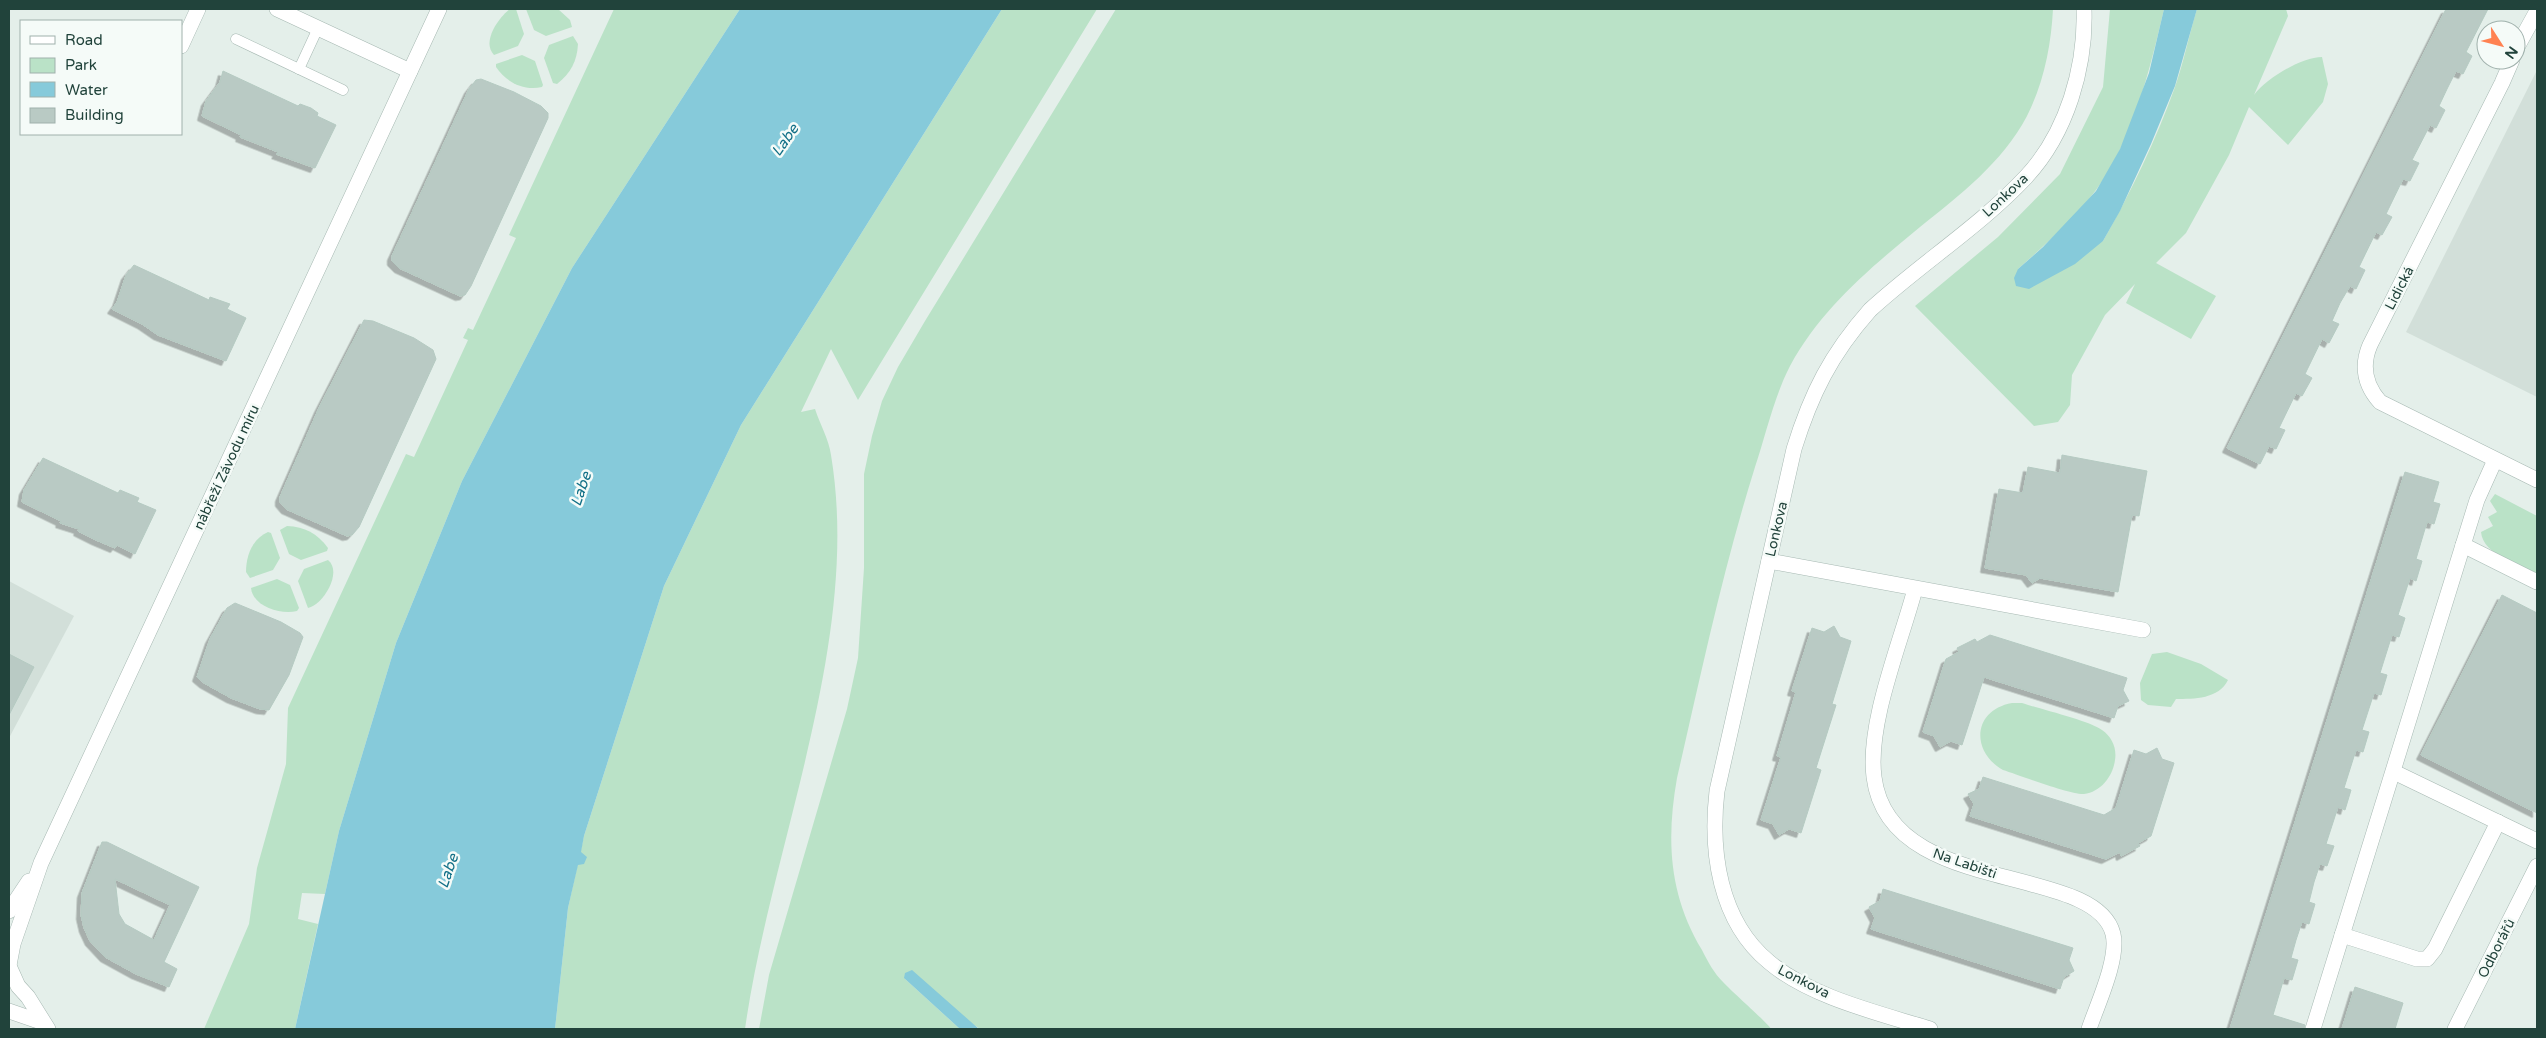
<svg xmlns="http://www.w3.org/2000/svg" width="2546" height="1038" viewBox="0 0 2546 1038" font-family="'Varela Round',sans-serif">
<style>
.built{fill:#d2dfd9}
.green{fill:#bae2c7}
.water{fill:#86cada}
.building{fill:#b9cac4;stroke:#b5cac2;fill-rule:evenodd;filter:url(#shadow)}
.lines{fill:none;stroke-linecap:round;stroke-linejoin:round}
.service-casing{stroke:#a6b8b2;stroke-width:11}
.minor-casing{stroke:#a6b8b2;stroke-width:16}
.service{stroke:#fff;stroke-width:10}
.minor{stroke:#fff;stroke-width:15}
.labels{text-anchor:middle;stroke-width:5;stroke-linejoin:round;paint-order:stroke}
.street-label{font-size:14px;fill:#21433b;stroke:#f5fbf8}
.water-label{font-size:15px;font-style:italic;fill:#127087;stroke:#f5fbf8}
</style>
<defs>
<filter id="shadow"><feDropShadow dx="-4.5" dy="4.5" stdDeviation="0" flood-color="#0004"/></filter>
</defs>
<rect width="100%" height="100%" fill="#e4efea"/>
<g class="built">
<polygon points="2537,70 2537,397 2406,332"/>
<polygon points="9,581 74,616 9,738"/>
</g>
<g class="green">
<path d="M510 9H516L524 34 518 46 494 55C481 42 499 17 510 9Z"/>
<polygon points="526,9 558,9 570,20 572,27 546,36 534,30"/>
<polygon points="614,9 740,9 572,268 462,481 396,643 339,831 325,894 302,893 298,919 318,924 295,1029 204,1029 249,924 257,868 286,764 288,708 406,454 414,457 468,340 463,338 468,328 473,330 516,238 509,235"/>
<path d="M1002 9H1097L858 400 831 349 801 412 815 409C820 424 829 440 831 455 862 641 771 845 745 1029H555L568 908 584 836 664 586 741 425Z"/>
<path d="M1116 9H2053C2051 46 2044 82 2027 116 2002 163 1960 195 1920 227 1870 268 1821 309 1790 366 1774 397 1766 434 1755 467 1723 569 1701 674 1677 778 1666 840 1669 895 1702 950 1708 962 1714 973 1723 982 1731 991 1769 1024 1771 1029H980L904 978 960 1029H759L769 975 847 709 858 658 864 568V474L872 436 882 401 898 367 925 321Z"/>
<path d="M2110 9H2164C2150 69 2133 140 2096 190 2076 217 2043 247 2018 269L2103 241C2131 192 2156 140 2175 87 2184 61 2189 35 2197 9H2286L2288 16 2254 95C2266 79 2301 57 2322 57L2328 84 2323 102 2288 145 2249 107 2229 155 2186 233 2156 263 2216 296 2191 339 2126 303 2135 284 2105 315 2072 375 2070 405 2058 422 2034 426 1915 306 1998 237 2060 174 2103 87Z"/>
<path d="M573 36 578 44C577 61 571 73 557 84L553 83 544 58 549 45Z"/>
<path d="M522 55 535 61 543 85 542 87C523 91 506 82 496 67V64Z"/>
<path d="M2495 494 2537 516V573C2520 565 2483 555 2481 532L2493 526 2488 517 2497 512 2490 501Z"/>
<path d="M287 526C305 527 317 533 328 548L327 551 301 560 289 554 280 530Z"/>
<path d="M268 532 271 533 280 558 273 570 250 578 246 572C246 556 252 539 268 532Z"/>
<path d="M328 560C343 572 323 605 308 608L298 581 304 569Z"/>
<path d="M277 579 290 585 299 608 297 611C281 615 253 607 251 588Z"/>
<path d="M2167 652 2201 664 2228 680C2219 699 2194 699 2176 699L2171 707 2148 705 2141 700 2140 683 2152 654Z"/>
<path d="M2012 703H2022C2040 709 2090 721 2102 730 2112 737 2117 748 2115 760 2113 776 2101 792 2084 794 2070 795 2019 775 2003 770 1970 751 1973 710 2012 703Z"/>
</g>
<g class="water">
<polygon points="740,9 1002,9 741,425 664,586 584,836 581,852 587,857 584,864 578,865 568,908 555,1029 295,1029 339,831 396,643 462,481 572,268"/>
<polygon points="2164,9 2197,9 2175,86 2151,144 2120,211 2103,241 2075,264 2029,289 2016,286 2014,278 2018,269 2043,247 2096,191 2120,149 2149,73"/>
<polygon points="912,970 979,1029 980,1029 960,1029 904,978 905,973"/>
</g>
<g class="building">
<polygon points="2446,9 2488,9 2466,52 2472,56 2463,74 2456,71 2447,89 2439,106 2445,110 2436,128 2430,125 2412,160 2419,163 2410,181 2403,179 2386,214 2392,217 2382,235 2376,232 2359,267 2365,270 2356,289 2350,286 2340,303 2332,321 2339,324 2329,343 2322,339 2305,374 2312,378 2302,396 2296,393 2279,428 2285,430 2276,449 2269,446 2260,464 2227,448"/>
<polygon points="223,71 298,106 300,104 311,108 318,113 317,116 336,125 315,168 276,154 278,152 240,137 241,135 202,116 206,101 220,82"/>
<polygon points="481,79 514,92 541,106 548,113 548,118 471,286 465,295 460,296 399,268 392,261 392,256 469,89 476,80"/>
<polygon points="134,265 209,300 210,297 230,304 227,309 246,318 226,361 158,335 142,324 112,309 117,302 126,275"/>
<polygon points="364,320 373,321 414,338 433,350 436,359 359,527 352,535 347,536 286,509 280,502 280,497 319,408"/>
<polygon points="2062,455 2147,471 2139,516 2132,515 2118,592 2040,578 2032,583 2026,575 1985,568 1999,489 2023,493 2028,467 2060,473"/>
<polygon points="43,458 118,493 120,490 139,498 137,502 156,510 135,554 117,545 115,548 96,540 78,531 79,529 60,523 61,521 22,502 24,490"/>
<polygon points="2405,472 2439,482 2433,502 2440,504 2434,524 2427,522 2416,559 2422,561 2416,581 2410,578 2398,615 2405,618 2399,637 2392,635 2380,673 2387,675 2381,695 2374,693 2362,730 2369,732 2363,752 2356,750 2344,788 2351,790 2345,810 2338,807 2326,844 2334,846 2327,866 2320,864 2314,882 2309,902 2315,904 2309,924 2302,922 2296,940 2291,958 2298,960 2292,980 2284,978 2273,1015 2305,1025 2304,1029 2230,1029"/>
<polygon points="2502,595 2537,613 2537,813 2421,755"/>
<polygon points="235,603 281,622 300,633 303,637 289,675 269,710 260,709 231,698 204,683 197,677 210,639 227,608"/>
<polygon points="1834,626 1840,637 1851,641 1832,704 1836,705 1816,768 1821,770 1801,833 1789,829 1779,835 1773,824 1761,820 1781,757 1777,756 1796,692 1792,691 1812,628 1824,632"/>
<polygon points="1990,635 2127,678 2123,690 2129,701 2118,706 2114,718 1984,677 1962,745 1951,741 1940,747 1934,736 1923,732 1946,659 1959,652 1957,648 1975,639 1977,642"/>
<polygon points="9,654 34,667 9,715"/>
<polygon points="2157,748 2162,759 2174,763 2151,836 2138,843 2140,846 2121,856 2120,852 2106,859 1970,816 1974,804 1968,794 1979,789 1983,777 2104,815 2116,808 2134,750 2146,754"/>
<path d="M102 842H107L199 887 164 962 177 969 169 987 136 974 105 957 90 941 84 928 81 915 82 893ZM115 879 170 905 154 940 125 924 119 914Z"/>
<polygon points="1883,889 2073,948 2069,960 2074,971 2064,977 2060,989 1871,929 1875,918 1869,907 1880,901"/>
<polygon points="2355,987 2403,1003 2395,1029 2342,1029"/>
</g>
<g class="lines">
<defs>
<g id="service">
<polyline points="236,39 343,90"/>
<polyline points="299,69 318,28"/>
</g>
<g id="minor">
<polyline points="277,9 410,71"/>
<polyline points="181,46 198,9"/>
<polyline points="2516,49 2537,11"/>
<path d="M2512 60 2502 83 2370 345C2361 366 2365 385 2380 402L2537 480"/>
<polyline points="2463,545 2537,582"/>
<polyline points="1769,561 2143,630"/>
<path d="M1915 589C1901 642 1867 723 1874 777 1889 898 2095 862 2113 934 2119 959 2097 1005 2089 1029"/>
<polyline points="2394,772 2537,841"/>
<polyline points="9,911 29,881"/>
<polyline points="2342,935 2417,959 2427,959 2435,949 2498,822"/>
<polyline points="9,965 13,944 41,863 439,9"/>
<polyline points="9,966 18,986 28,997 48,1029"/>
<polyline points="9,1011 41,1022"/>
<path d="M1930 1029C1879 1013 1810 997 1769 962 1719 921 1710 851 1717 791L1794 449C1811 394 1831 354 1870 310 1920 264 1979 227 2026 177 2067 133 2086 67 2084 9"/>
<polyline points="2313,1029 2477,500 2495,460"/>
<polyline points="2455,1029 2537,866"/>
</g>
</defs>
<use href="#service" class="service-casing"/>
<use href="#minor" class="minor-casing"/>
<use href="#service" class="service"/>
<use href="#minor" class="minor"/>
</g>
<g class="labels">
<g class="street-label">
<text transform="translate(2005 195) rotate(-43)" y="5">Lonkova</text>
<text transform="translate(2399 288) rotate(-63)" y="5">Lidická</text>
<text transform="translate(226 467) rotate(-65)" y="5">nábřeží Závodu míru</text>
<text transform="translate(1776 529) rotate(-77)" y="5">Lonkova</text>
<text transform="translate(1965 863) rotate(19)" y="5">Na Labišti</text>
<text transform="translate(2496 948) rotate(-63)" y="5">Odborářů</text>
<text transform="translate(1804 981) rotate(27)" y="5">Lonkova</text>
</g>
<g class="water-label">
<text transform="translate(785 140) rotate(-55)" y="5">Labe</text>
<text transform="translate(581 489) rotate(-71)" y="5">Labe</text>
<text transform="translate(448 871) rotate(-71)" y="5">Labe</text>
</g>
</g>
<rect width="2546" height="1038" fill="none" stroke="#21433b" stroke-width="20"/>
<rect x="20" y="20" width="162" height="115" fill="#f5fbf8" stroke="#a0b1ac"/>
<rect x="30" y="36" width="25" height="8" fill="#ffffff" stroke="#a0b1ac"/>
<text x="65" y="45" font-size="15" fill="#21433b">Road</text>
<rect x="30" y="58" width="25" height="15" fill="#bae2c7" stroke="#a0b1ac"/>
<text x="65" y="70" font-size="15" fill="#21433b">Park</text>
<rect x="30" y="82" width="25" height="15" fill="#86cada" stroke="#a0b1ac"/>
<text x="65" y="95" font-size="15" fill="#21433b">Water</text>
<rect x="30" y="108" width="25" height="15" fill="#b9cac4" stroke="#a0b1ac"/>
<text x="65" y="120" font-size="15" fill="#21433b">Building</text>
<g transform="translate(2501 45) rotate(126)"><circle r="24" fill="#f5fbf8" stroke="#a0b1ac"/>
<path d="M0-4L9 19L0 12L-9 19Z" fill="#ff8252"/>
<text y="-8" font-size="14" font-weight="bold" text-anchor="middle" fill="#21433b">N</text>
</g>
</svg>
